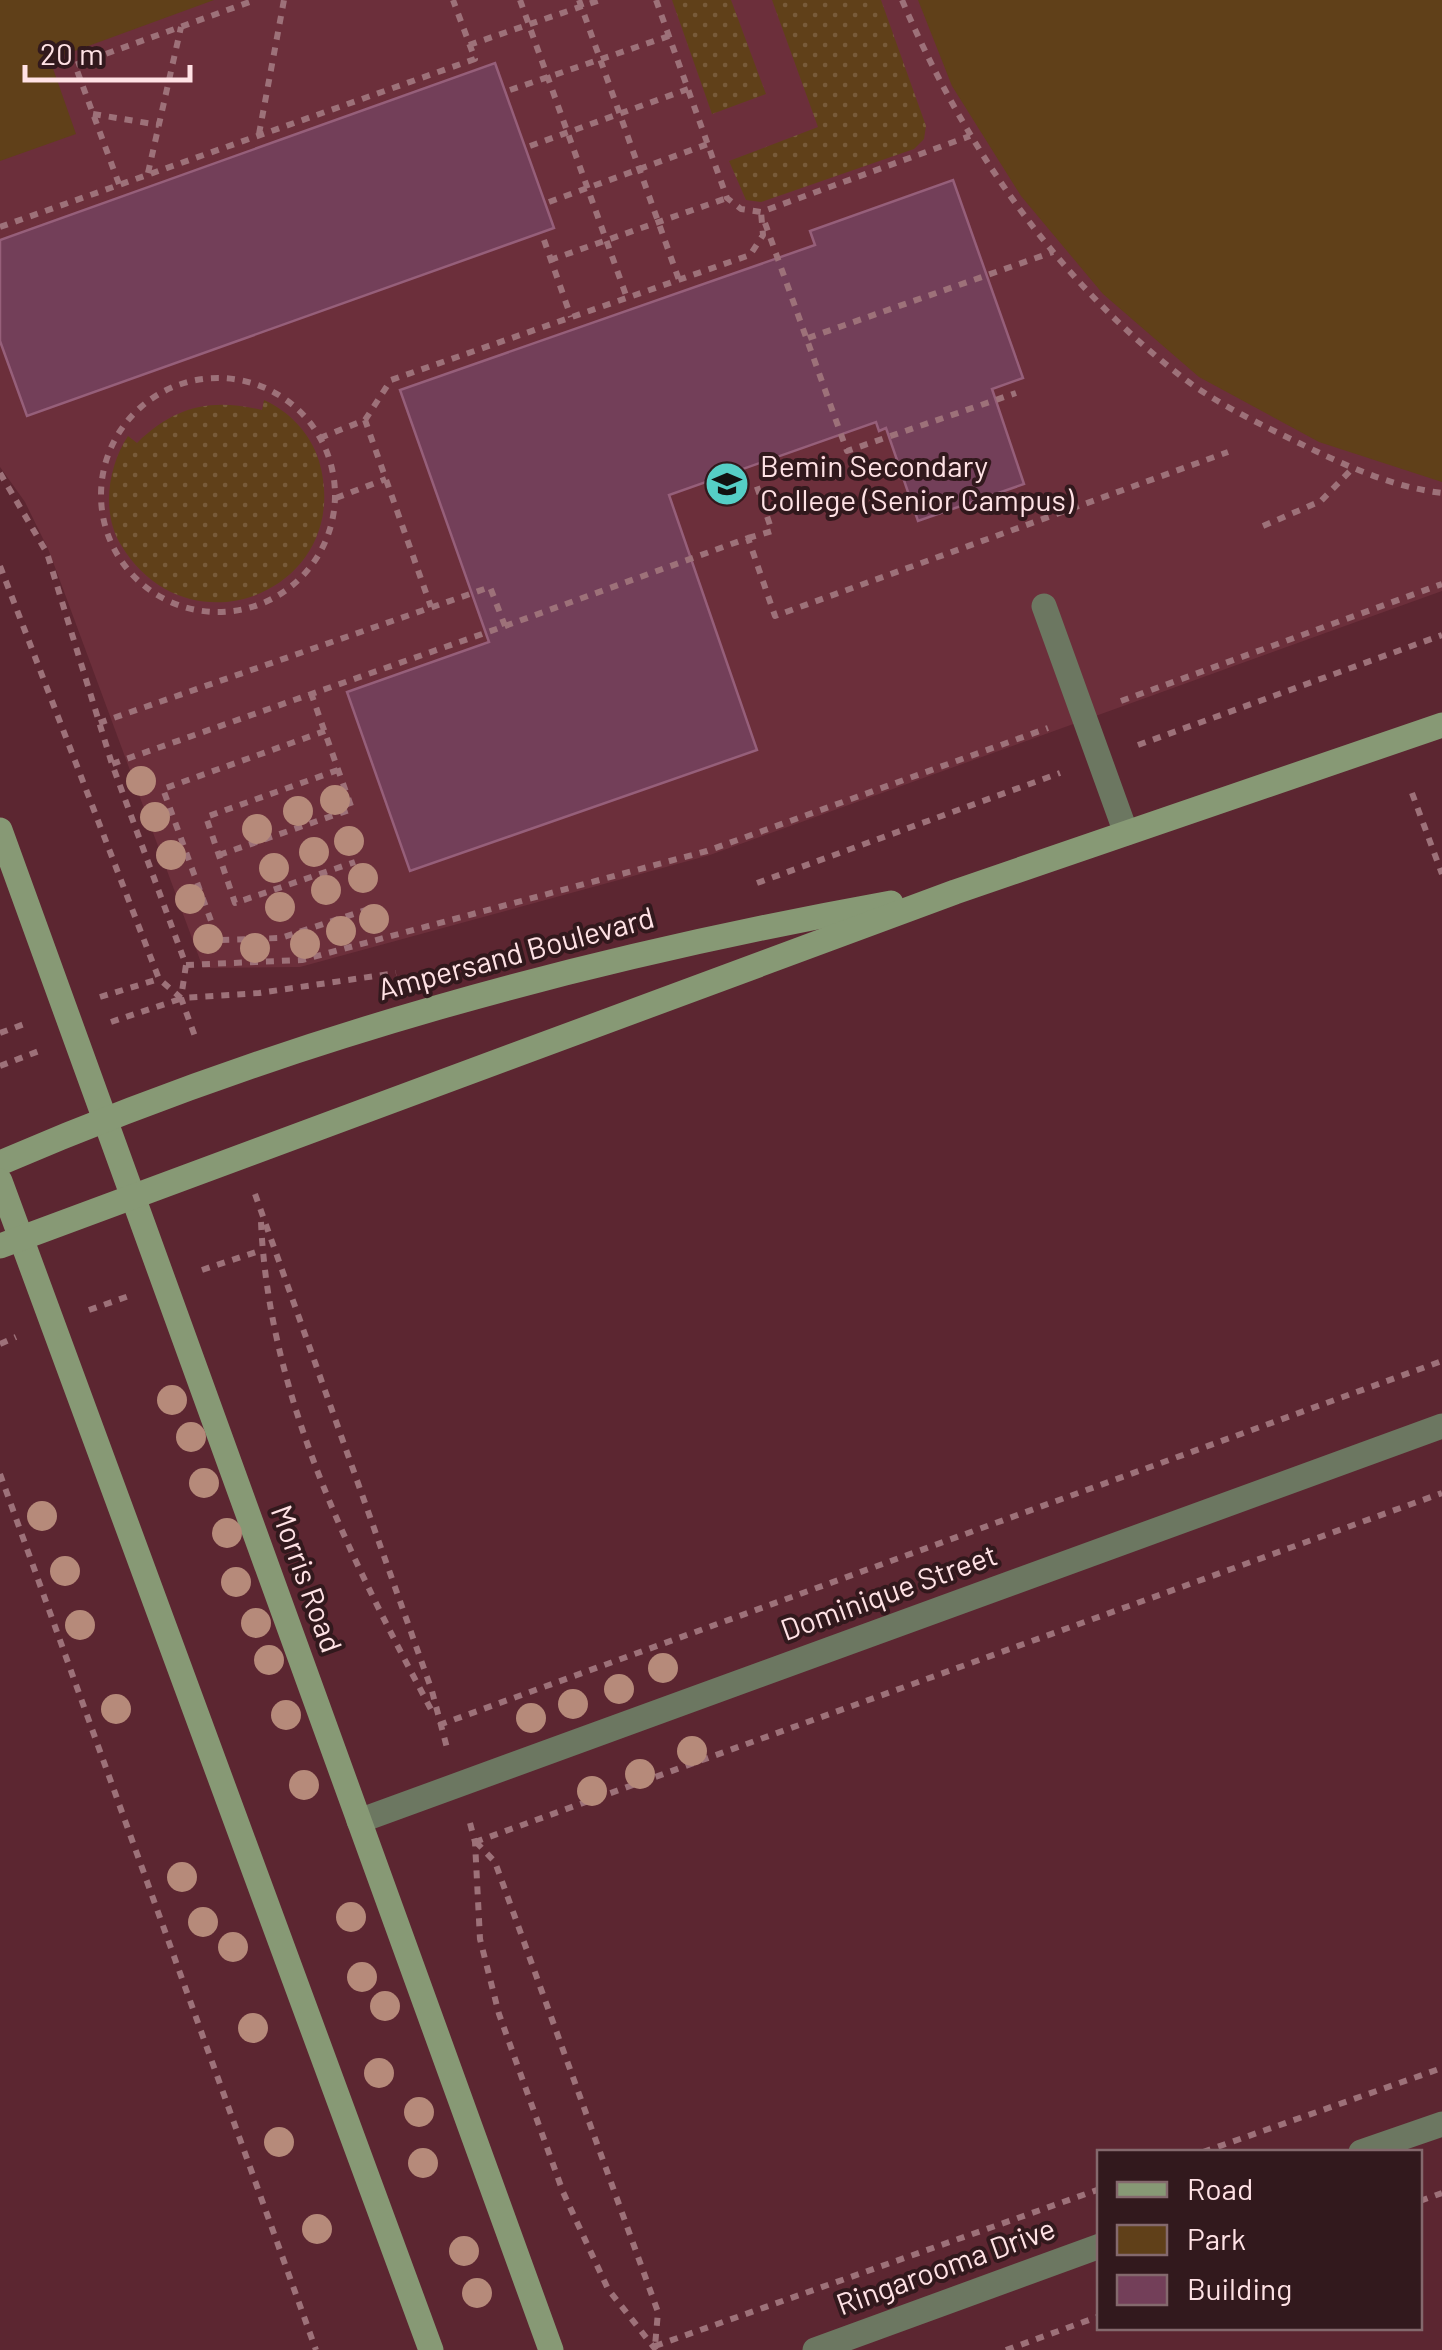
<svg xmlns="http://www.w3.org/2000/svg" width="1442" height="2350" viewBox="0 0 1442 2350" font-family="Barlow,sans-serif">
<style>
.built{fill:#6c2f3b}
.grass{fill:url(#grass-dots)}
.green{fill:#604019}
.building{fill:#733f59;stroke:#965f7a;stroke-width:2.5}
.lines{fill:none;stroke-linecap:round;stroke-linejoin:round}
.path{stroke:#9d7179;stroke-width:6;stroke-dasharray:8 8;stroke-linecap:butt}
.lane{stroke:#6c7761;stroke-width:25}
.street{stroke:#6c7761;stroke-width:25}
.secondary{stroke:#879975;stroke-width:25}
.tree{fill:#b68a7a}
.labels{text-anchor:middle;stroke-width:8;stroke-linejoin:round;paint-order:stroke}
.poi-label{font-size:30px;fill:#ffe2e5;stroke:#32191d;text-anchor:start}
.street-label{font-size:30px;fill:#ffe2e5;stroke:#32191d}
</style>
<defs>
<pattern id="grass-dots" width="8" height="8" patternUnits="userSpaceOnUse" patternTransform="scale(2.5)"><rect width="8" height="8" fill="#604019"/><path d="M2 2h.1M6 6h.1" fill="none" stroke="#785b3a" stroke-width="1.8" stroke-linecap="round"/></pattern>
</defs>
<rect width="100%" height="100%" fill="#5c2631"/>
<polygon class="built" points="0,0 1442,0 1442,591 710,855 300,967 203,968 49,551 25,502 0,467"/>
<g class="grass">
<polygon points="672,0 731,0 766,94 712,114"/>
<polygon points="772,0 881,0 926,126 924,139 914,149 761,202 746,200 729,161 818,127"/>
<path d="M264 400C289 411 311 434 319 461 356 588 190 659 121 545 101 513 108 466 128 436L137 443C175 406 211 398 262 410Z"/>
</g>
<g class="green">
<polygon points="0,0 214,0 50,60 76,134 0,161"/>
<polygon points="918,0 1442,0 1442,482 1319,442 1199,377 1103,294 1021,196 952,86"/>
</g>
<g class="building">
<polygon points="495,63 554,228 27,416 0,341 0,240"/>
<polygon points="953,180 1023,378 992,389 1024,484 918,521 886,428 879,431 876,422 669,495 757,750 410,871 347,692 489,642 400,390 815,245 810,231"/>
</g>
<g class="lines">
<g class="path">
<polyline points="520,0 627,298"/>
<polyline points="579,0 679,280"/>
<polyline points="656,0 727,198 741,209 761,212 970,136"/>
<path d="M902 0C964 146 1058 283 1186 380 1219 405 1262 425 1299 443 1344 465 1392 487 1442 493"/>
<polyline points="469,45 600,0"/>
<polyline points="510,90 669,36"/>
<polyline points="93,114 159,125"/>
<polyline points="259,134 284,0"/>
<polyline points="530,146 688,89"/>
<polyline points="148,173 181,27"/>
<polyline points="119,184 75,65 255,0"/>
<polyline points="549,202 708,144"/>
<polyline points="765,223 847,451 1016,393"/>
<polyline points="0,227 475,59 453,0"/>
<polyline points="544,240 571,317"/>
<polyline points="550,260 727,198"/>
<polyline points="808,338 1053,252"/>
<circle cx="218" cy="495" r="117"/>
<polyline points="365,420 391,380 750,255 763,235 761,212"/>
<polyline points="320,438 365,420 431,607"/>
<polyline points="0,473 47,553 112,764 186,965 181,998 197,1042"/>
<polyline points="336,498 386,479"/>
<polyline points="1263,526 1321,501 1352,469"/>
<polyline points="748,538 772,531 755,481"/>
<polyline points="0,566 159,979 181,998 259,993 396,973"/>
<polyline points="505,626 748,538 775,616 1228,452"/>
<polyline points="1121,701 1442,584"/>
<polyline points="99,723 490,587 505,626 112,764"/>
<polyline points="325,731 163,789 218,940 281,938 369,909"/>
<polyline points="1138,745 1442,635"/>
<polyline points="338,770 206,817 235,903 355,862"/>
<polyline points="1412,793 1442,874"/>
<polyline points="219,855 352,809 311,693"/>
<polyline points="757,883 1060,773"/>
<polyline points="186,965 302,960 707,851 1048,728"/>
<polyline points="100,997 159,979"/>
<polyline points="111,1022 180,999"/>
<polyline points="0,1033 27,1023"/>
<polyline points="0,1066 39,1051"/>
<polyline points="255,1194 432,1691 447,1748"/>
<path d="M261 1222C269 1399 352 1561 434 1715"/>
<polyline points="202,1270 262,1250"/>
<polyline points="89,1310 129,1296"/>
<polyline points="0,1344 16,1337"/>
<polyline points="0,1474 316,2350"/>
<polyline points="439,1725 1442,1361"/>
<polyline points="470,1823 475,1842 480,1939 499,2014 563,2192 608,2289 656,2350"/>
<polyline points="475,1842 1442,1493"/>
<polyline points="476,1842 495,1862 658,2312 655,2346"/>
<polyline points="1203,2152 1442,2068"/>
<polyline points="1420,2201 1442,2193"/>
<polyline points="655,2346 1100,2189"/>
<polyline points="1006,2350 1100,2316"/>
</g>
<polyline class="lane" points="1044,606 1126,833"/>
<g class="street">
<polyline points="359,1821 1442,1426"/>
<polyline points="1361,2152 1442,2124"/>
<polyline points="815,2350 1100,2246"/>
</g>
<g class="secondary">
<polyline points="0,830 551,2350"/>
<path d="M0 1163C288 1039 582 959 891 903"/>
<polyline points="0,1181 431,2350"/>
<polyline points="0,1246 955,892 1442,725"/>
</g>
</g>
<g class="tree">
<circle cx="141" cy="781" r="15"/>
<circle cx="335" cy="800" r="15"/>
<circle cx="298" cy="811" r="15"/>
<circle cx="155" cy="817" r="15"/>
<circle cx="257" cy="829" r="15"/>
<circle cx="349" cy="841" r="15"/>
<circle cx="314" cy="852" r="15"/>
<circle cx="171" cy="855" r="15"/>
<circle cx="274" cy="868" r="15"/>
<circle cx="363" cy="878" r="15"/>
<circle cx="326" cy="890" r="15"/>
<circle cx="190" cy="899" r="15"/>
<circle cx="280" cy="907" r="15"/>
<circle cx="374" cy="919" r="15"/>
<circle cx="341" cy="931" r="15"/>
<circle cx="208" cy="939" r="15"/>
<circle cx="305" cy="944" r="15"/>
<circle cx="255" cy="948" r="15"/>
<circle cx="172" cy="1400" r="15"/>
<circle cx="191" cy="1437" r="15"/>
<circle cx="204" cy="1483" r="15"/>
<circle cx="42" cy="1516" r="15"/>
<circle cx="227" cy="1533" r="15"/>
<circle cx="65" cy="1571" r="15"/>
<circle cx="236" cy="1582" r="15"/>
<circle cx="256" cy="1623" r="15"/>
<circle cx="80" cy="1625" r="15"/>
<circle cx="269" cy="1660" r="15"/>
<circle cx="663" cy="1668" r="15"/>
<circle cx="619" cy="1689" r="15"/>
<circle cx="573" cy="1704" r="15"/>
<circle cx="116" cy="1709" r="15"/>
<circle cx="286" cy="1715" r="15"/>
<circle cx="531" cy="1718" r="15"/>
<circle cx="692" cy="1751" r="15"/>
<circle cx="640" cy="1774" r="15"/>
<circle cx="304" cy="1785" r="15"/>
<circle cx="592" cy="1791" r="15"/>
<circle cx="182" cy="1877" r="15"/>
<circle cx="351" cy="1917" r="15"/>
<circle cx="203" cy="1922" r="15"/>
<circle cx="233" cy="1947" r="15"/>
<circle cx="362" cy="1977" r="15"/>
<circle cx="385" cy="2006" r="15"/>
<circle cx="253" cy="2028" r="15"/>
<circle cx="379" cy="2073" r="15"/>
<circle cx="419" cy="2112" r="15"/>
<circle cx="279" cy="2142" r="15"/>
<circle cx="423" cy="2163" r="15"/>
<circle cx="317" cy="2229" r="15"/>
<circle cx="464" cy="2251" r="15"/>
<circle cx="477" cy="2293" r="15"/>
</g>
<defs>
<symbol id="school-disc" viewBox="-11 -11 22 22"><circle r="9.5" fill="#55cec6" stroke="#32191d"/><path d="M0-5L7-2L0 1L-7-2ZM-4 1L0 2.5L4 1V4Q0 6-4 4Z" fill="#111"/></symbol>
</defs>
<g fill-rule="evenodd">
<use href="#school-disc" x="702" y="459" width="50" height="50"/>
</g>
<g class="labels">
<g class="poi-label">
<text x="760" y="477">Bemin Secondary<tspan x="760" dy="34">College (Senior Campus)</tspan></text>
</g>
<g class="street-label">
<text transform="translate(516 954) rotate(-15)" y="10">Ampersand Boulevard</text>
<text transform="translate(306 1579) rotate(70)" y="10">Morris Road</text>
<text transform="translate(889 1593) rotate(-20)" y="10">Dominique Street</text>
<text transform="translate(946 2267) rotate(-20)" y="10">Ringarooma Drive</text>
</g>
</g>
<rect x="1097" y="2150" width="325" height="180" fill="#32191d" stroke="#84696d" stroke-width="2.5"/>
<rect x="1117" y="2182" width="50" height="15" fill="#879975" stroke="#84696d" stroke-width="2.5"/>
<text x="1187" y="2200" font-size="30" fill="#ffe2e5">Road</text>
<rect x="1117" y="2225" width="50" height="30" fill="#604019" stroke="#84696d" stroke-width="2.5"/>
<text x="1187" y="2250" font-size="30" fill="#ffe2e5">Park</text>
<rect x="1117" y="2275" width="50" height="30" fill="#733f59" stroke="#84696d" stroke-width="2.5"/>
<text x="1187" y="2300" font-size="30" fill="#ffe2e5">Building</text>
<path d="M25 65v15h165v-15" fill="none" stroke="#ffe2e5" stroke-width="5"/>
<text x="40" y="65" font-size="30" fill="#ffe2e5" stroke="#32191d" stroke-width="8" paint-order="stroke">20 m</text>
</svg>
